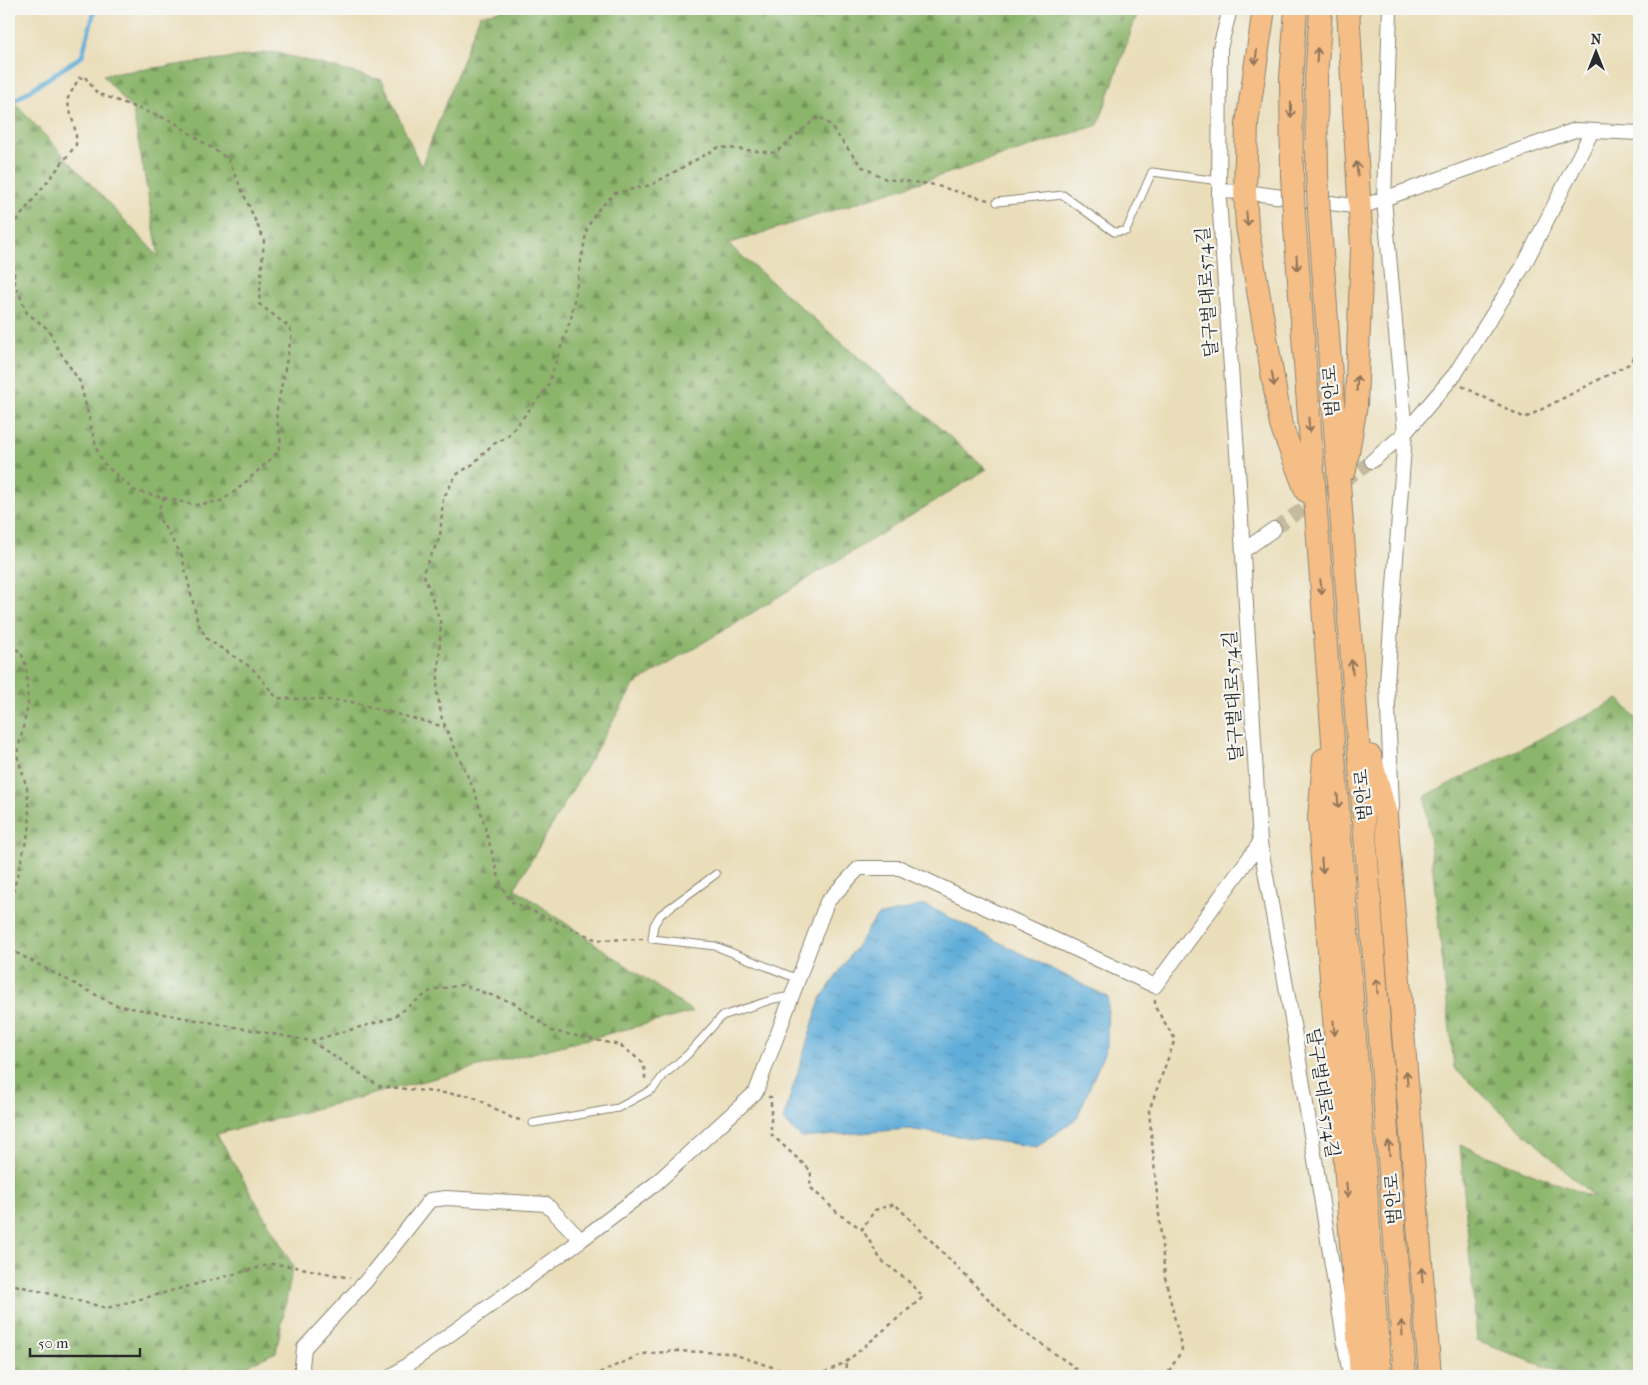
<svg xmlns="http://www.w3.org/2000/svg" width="1648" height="1385" viewBox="0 0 1648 1385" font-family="'IM FELL French Canon','Noto Serif KR',serif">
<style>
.forest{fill:url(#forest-firs);stroke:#5c704c}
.water{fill:url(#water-ripples);stroke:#466c82}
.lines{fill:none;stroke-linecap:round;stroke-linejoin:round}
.stream{stroke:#60add9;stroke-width:4.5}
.minor-tunnel{stroke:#c4ba9d;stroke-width:14;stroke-dasharray:14 7;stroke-linecap:butt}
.service-casing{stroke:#8a8472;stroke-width:9}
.minor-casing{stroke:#8a8472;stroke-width:16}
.trunk-casing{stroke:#8a8472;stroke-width:24}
.path{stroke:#8a8472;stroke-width:2.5;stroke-dasharray:4 4;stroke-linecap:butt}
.service{stroke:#fff;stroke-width:7}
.minor{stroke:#fff;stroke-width:14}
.trunk{stroke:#f6be87;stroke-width:22}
.trunk-bridge-casing{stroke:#8a8472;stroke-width:24;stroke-linecap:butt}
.trunk-bridge{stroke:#f6be87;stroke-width:22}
.oneway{stroke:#907459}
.labels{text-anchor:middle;stroke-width:4.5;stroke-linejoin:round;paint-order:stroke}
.street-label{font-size:18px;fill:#2b2b2b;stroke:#f6f6f2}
</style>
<defs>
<pattern id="forest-firs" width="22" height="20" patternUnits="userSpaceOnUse" patternTransform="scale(1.25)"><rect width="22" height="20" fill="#8cb56c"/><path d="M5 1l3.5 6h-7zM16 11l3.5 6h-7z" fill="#739359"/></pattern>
<pattern id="water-ripples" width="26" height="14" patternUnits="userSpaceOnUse" patternTransform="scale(1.25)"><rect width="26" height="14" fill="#60add9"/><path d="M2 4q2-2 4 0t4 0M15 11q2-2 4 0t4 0" fill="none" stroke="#4f8db0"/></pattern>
</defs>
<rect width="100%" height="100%" fill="#f6f6f2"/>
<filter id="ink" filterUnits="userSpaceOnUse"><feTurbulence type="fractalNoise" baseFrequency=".02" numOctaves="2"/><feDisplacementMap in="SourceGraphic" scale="10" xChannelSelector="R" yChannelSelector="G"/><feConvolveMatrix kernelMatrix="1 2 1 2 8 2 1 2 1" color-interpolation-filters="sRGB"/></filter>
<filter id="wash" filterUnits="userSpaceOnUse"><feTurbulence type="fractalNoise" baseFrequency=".0096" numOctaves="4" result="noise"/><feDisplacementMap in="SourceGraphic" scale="20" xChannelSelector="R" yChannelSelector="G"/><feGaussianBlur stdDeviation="1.12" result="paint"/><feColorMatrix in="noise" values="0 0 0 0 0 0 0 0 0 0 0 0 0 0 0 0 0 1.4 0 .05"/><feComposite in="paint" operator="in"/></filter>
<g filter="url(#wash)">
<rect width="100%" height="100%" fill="#eadeba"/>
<g class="forest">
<polygon points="510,9 1139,9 1098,125 728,244 987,469 634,685 515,888 693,1012 217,1134 293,1266 276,1352 225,1376 9,1376 9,97 159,257 133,111 103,75 273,52 382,80 421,167 480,15"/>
<polygon points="1619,699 1639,722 1639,1376 1570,1376 1477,1341 1460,1145 1595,1198 1454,1068 1425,796"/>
</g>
<polygon class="water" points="925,905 1108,997 1107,1046 1077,1118 1037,1147 907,1129 801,1138 783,1120 820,1000 877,916"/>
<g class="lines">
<polyline class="stream" points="9,104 82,56 95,9"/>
</g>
</g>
<g filter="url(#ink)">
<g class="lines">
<polyline class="minor-tunnel" points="1274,529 1372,461"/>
<defs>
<g id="service">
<polyline points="997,202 1063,195 1114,232 1126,231 1152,172 1219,181"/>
<polyline points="716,874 660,915 654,925 652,939 715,946 798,979"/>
<polyline points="533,1123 618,1108 653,1089 664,1075 687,1055 722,1016 774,999 792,996"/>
</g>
<g id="minor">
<polyline points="1230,9 1220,48 1219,199 1237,452 1260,843 1294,1030 1350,1376"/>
<polyline points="1390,9 1384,199 1405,433"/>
<polyline points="1219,191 1245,192 1361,207 1575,130 1639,133"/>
<polyline points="1405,433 1455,374 1524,265 1592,131"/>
<polyline points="1372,461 1405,433 1387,683 1392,808"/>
<polyline points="1243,551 1274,529"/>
<polyline points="304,1376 302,1366 304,1348 366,1281 430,1200 446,1198 546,1204 581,1240"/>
<polyline points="392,1376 581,1240 655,1184 756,1092 827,902 859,868 900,868 1155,986 1260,843"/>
</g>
<g id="trunk">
<polyline points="1264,9 1247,123 1245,192 1247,226 1281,425 1306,491"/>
<polyline points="1317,174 1316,78 1321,9"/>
<polyline points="1292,175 1291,78 1296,9"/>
<polyline points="1319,213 1405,1376"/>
<polyline points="1294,214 1380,1376"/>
<polyline points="1345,470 1356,405 1362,248 1348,9"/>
<polyline points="1370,756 1386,815 1430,1376"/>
<polyline points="1324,759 1319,819 1361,1376"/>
</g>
</defs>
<use href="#service" class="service-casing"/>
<use href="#minor" class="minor-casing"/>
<use href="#trunk" class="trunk-casing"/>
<g class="path">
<polygon points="85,77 97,93 172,121 228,159 264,240 259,304 288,326 292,333 276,414 281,443 277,453 237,490 221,501 195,505 135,491 104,464 97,450 80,382 56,346 49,330 27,313 15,284 11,242 14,224 76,145 76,133 67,100 79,78"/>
<polyline points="1462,386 1525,418 1629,364 1639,351"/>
<polyline points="164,497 159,508 159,518 182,556 198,623 207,639 252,668 277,698 348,701 445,727"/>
<polyline points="9,645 21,652 26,666 28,705 17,755 27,788 30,826 9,907"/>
<polyline points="643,939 597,940 510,901 501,885 476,795 442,719 437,692 441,624 423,572 440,537 443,499 456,475 473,464 492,445 508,436 547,388 571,318 587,228 597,211 615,193 651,185 719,147 775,153 819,116 829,124 861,166 886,179 930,184 988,200"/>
<polyline points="9,949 115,1005 311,1041 379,1086 472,1096 512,1118 524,1121"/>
<polyline points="1155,1000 1155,1007 1175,1039 1149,1111 1165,1277 1182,1350 1166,1376"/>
<polyline points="311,1041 392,1018 432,990 462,985 514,1003 552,1031 620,1045 641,1061 645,1070 645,1081"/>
<polyline points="768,1097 771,1097 771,1134 811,1171 810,1187 840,1215 862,1229 875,1210 895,1204 1015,1326 1070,1364 1083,1376"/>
<polyline points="9,1280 15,1285 107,1308 272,1264 291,1266 350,1278"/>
<polyline points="592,1376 642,1354 677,1351 730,1353 799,1376"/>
<polyline points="817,1376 846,1362 923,1297 907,1280 881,1260 862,1229"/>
<polyline points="845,1376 846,1363"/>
</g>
<use href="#service" class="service"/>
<use href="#minor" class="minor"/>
<use href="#trunk" class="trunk"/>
<defs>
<g id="trunk-bridge">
<polyline points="1317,174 1319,213"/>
<polyline points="1292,175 1294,214"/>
</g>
</defs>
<use href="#trunk-bridge" class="trunk-bridge-casing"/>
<use href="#trunk-bridge" class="trunk-bridge"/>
</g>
<defs><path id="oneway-shaft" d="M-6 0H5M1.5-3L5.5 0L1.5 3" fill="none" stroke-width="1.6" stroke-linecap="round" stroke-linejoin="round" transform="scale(1.25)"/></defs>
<g class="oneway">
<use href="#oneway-shaft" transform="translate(1317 55) rotate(-87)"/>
<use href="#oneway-shaft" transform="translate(1256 57) rotate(98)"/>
<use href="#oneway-shaft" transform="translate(1291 110) rotate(90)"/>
<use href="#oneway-shaft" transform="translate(1357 169) rotate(-95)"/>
<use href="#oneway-shaft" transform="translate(1247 219) rotate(85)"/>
<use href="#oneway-shaft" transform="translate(1297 263) rotate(86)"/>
<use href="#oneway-shaft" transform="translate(1273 379) rotate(80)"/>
<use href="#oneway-shaft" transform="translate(1357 383) rotate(-88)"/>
<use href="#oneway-shaft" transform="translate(1309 425) rotate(86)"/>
<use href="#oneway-shaft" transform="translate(1321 587) rotate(85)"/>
<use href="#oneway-shaft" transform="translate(1352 667) rotate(-95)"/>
<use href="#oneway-shaft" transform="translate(1338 801) rotate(85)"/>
<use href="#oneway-shaft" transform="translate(1322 866) rotate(86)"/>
<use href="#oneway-shaft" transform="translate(1377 986) rotate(-94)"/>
<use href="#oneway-shaft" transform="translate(1334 1028) rotate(85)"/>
<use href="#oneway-shaft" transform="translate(1407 1078) rotate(-95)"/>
<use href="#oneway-shaft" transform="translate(1389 1148) rotate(-94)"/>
<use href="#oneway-shaft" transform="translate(1347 1190) rotate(85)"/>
<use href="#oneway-shaft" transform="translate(1422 1275) rotate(-95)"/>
<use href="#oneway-shaft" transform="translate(1402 1328) rotate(-94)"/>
</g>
</g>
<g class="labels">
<g class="street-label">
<text transform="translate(1207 292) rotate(-94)" y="6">달구벌대로574길</text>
<text transform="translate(1331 391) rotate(-94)" y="6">범안로</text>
<text transform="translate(1233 696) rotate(-93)" y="6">달구벌대로574길</text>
<text transform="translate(1363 795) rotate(-95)" y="6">범안로</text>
<text transform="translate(1323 1093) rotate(81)" y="6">달구벌대로574길</text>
<text transform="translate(1393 1199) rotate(-94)" y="6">범안로</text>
</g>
</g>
<rect width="1648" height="1385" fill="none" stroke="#f6f6f2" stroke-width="30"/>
<g transform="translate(1596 52)" stroke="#f6f6f2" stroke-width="4" paint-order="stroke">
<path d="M0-4L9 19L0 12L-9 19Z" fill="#2b2b2b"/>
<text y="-8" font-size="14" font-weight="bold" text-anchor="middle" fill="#2b2b2b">N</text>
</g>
<path d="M30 1348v8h110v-8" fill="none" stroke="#2b2b2b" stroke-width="2.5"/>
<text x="38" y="1348" font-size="15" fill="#2b2b2b" stroke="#f6f6f2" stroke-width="4" paint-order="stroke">50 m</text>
</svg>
